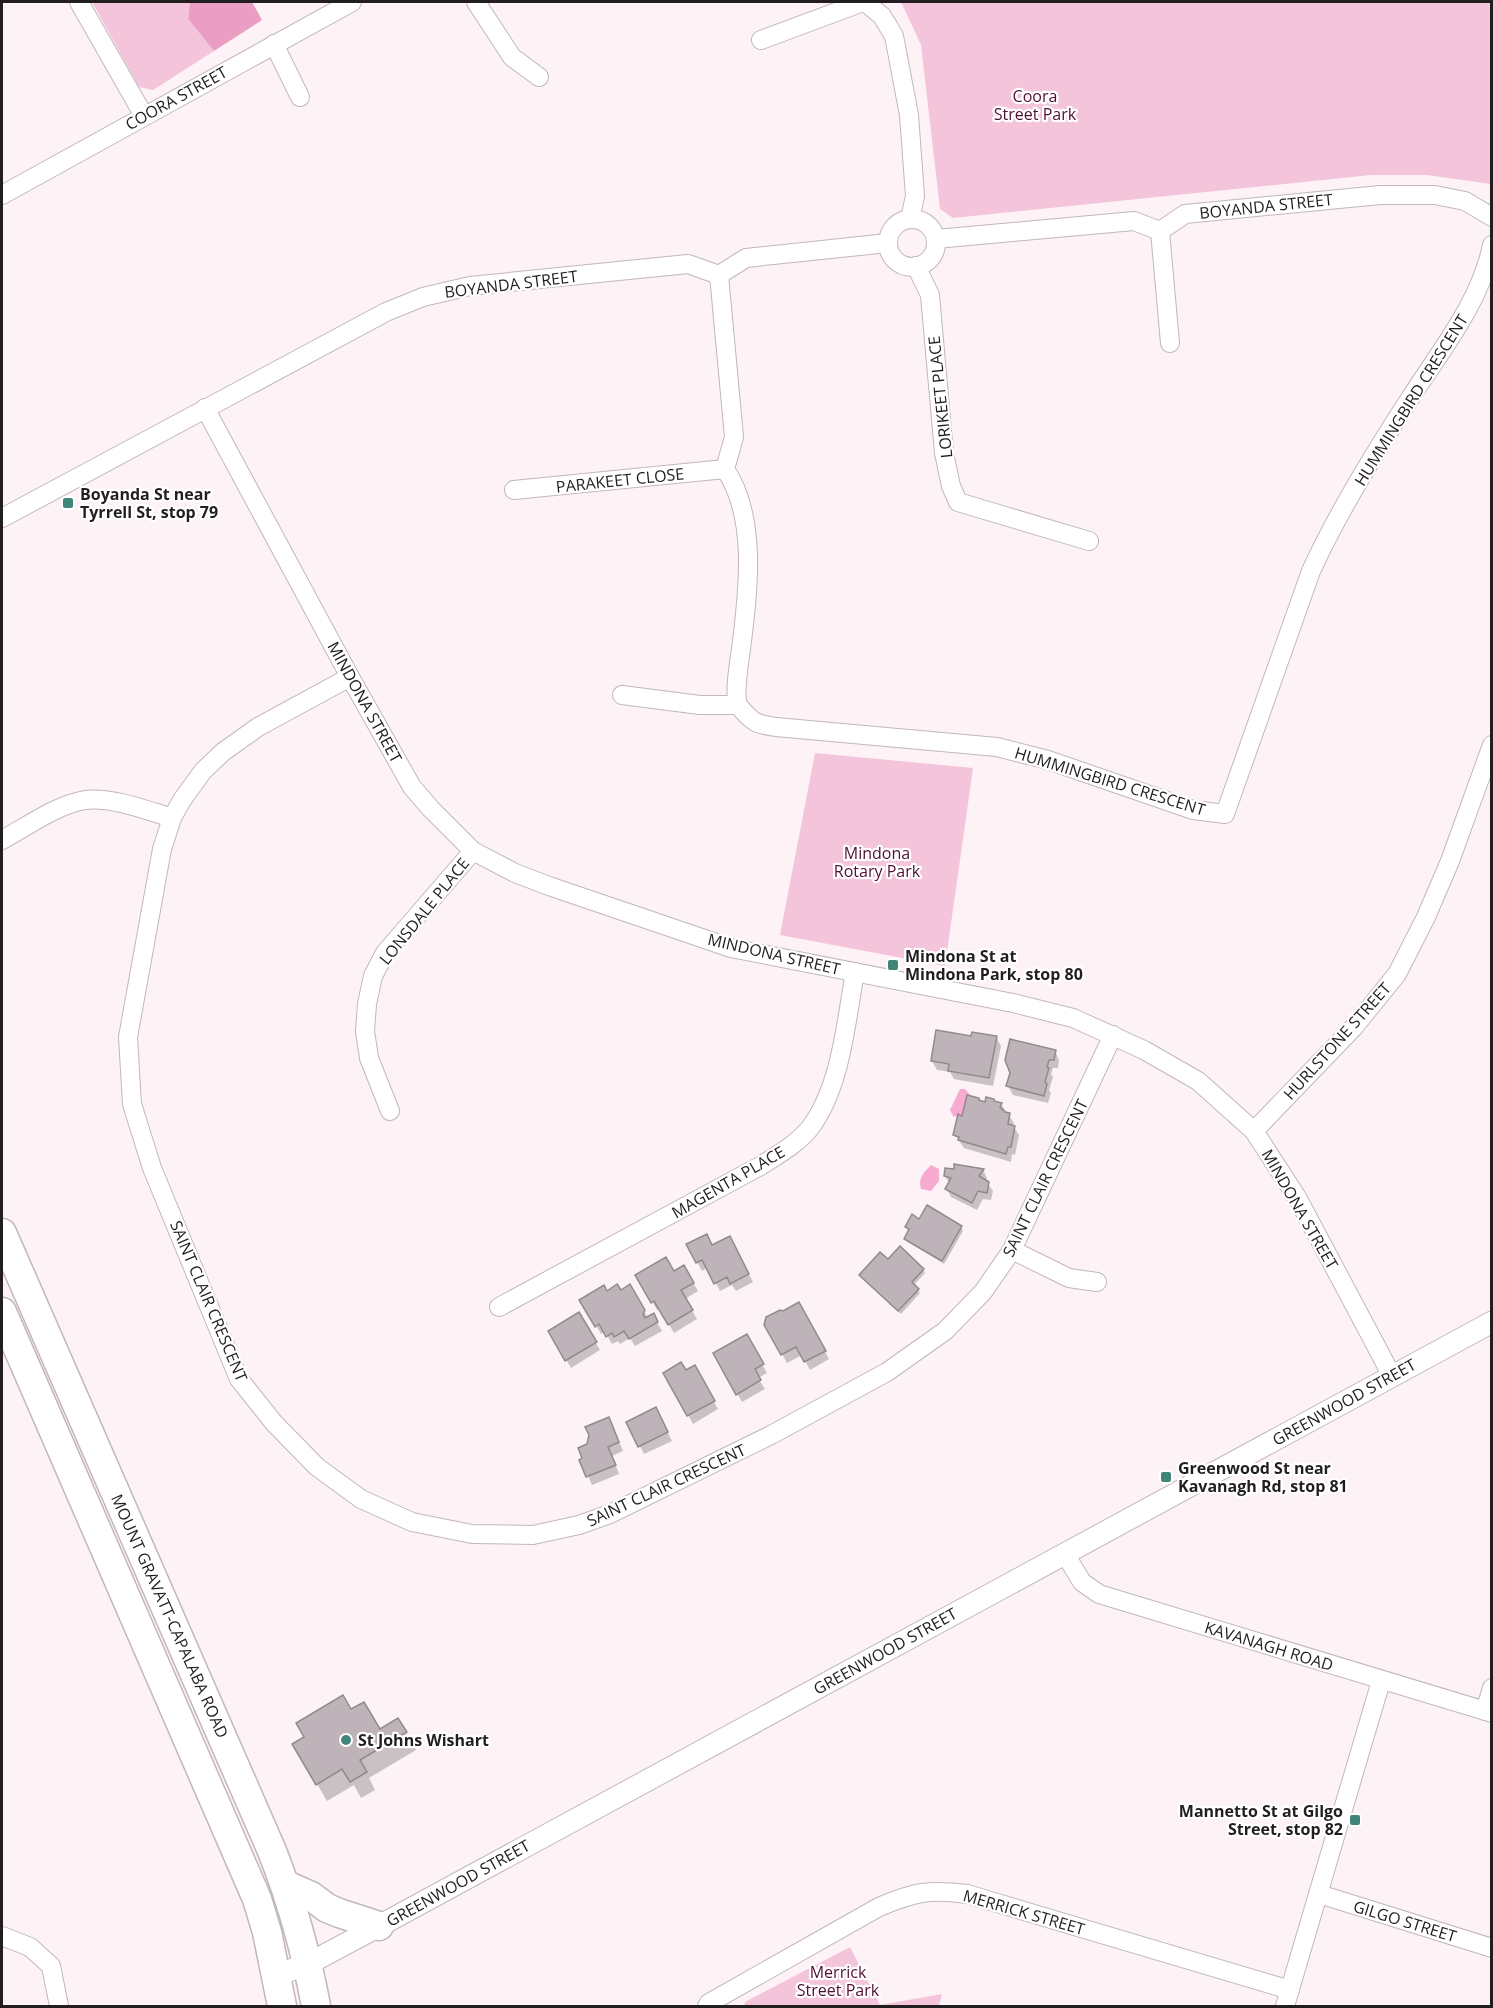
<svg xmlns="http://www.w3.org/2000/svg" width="1493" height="2008" viewBox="0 0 1493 2008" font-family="'Open Sans',sans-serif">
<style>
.green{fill:#f4c4db}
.forest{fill:#ea9ec3}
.water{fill:#f8abd1}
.shadow{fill:#0003}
.building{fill:#beb3b8;stroke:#92898d;stroke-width:1.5}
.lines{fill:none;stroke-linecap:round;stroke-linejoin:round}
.minor-casing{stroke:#c2b7bc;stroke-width:20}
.tertiary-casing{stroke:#c2b7bc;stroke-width:23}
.trunk-casing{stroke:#c2b7bc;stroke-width:31}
.minor{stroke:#fff;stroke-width:18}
.tertiary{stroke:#fff;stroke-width:21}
.trunk{stroke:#fff;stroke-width:28}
.poi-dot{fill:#418579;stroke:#fff;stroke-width:2}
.labels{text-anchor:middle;stroke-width:4.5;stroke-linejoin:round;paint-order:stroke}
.park-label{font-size:16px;fill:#510f36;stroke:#fff}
.street-label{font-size:16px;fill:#221e20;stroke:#fff}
.poi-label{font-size:16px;font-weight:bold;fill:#221e20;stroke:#fff;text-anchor:start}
</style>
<rect width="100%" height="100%" fill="#fdf2f6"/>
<g class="green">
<polygon points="92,2 190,2 188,19 214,51 153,90 139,87"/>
<polygon points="901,2 1491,2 1491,184 1427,175 1371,175 953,218 940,209 921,45"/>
<polygon points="815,753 973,768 945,966 780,935"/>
<polygon points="850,1947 880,2005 942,1994 939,2006 744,2006 745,2002"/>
</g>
<polygon class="forest" points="190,2 252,2 262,20 214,51 188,19"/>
<g class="water">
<polygon points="960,1089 965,1089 971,1096 963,1115 958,1117 953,1116 950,1110"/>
<path d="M931 1165 939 1169V1181L931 1191 921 1189C918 1178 923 1173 931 1165Z"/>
</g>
<g class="shadow">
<polygon points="996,1037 1001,1046 993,1086 954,1079 950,1072 937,1070 932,1061 973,1038"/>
<polygon points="1055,1051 1059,1060 1058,1068 1053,1068 1051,1074 1053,1077 1049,1090 1051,1093 1048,1103 1013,1095 1008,1086"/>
<polygon points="980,1102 1001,1104 1014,1123 1013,1126 1019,1135 1015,1155 1012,1154 1011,1162 964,1148 955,1135 963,1117"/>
<polygon points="983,1170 987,1178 986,1181 993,1191 991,1200 983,1199 977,1210 951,1197 947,1189 949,1183 945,1176"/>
<polygon points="920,1221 961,1227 963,1231 944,1264 908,1242 906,1239 909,1230 906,1227"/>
<polygon points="688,1245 734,1246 753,1282 736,1291 732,1285 720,1291 708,1267 702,1271"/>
<polygon points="684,1267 698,1291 685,1299 697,1319 674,1333 660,1309 657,1310 637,1275 673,1273"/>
<polygon points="923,1270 925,1273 913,1286 920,1293 901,1314 863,1278"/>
<polygon points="630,1286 648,1318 653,1316 662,1331 635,1346 630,1338 620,1344 618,1341 612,1344 605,1332 601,1334 581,1300 606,1293 620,1292"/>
<polygon points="799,1304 829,1359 810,1370 802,1355 787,1363 766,1324"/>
<polygon points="579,1314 600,1350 571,1368 550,1332"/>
<polygon points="746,1336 767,1373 758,1378 765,1389 742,1402 715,1354"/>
<polygon points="694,1367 718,1409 693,1424 665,1373 685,1372"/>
<polygon points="660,1417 672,1441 644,1454 640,1446"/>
<polygon points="613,1427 623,1451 612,1456 619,1474 592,1485 581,1460 584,1458 588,1445"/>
<polygon points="351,1711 379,1731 398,1720 416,1750 369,1778 375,1790 361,1798 354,1785 327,1801 294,1744"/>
</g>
<g class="building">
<polygon points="936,1030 971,1036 972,1032 997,1036 989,1078 948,1071 949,1064 931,1061"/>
<polygon points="1010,1039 1056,1050 1054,1060 1049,1060 1047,1067 1049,1068 1045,1082 1047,1084 1044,1096 1006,1086 1010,1073 1005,1060"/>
<polygon points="967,1095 979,1098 979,1100 985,1102 986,1097 994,1099 994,1101 1002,1103 1000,1107 1005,1112 1010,1113 1008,1124 1015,1126 1011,1147 1008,1147 1006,1154 958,1140 959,1137 953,1135 958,1114 962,1116"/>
<polygon points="954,1164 984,1169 979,1176 989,1182 987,1193 978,1191 972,1203 945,1189 951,1178 944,1176 945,1168 954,1169"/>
<polygon points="927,1205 962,1226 942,1261 904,1239 909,1229 905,1227 912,1214 919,1219"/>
<polygon points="707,1234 712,1245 730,1236 749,1274 730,1284 727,1277 714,1284 702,1260 696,1263 686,1244"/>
<polygon points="900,1246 924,1269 912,1282 919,1289 898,1311 859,1275 880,1252 888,1259"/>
<polygon points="666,1257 674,1271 684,1265 694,1283 681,1290 693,1310 668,1325 654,1301 651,1303 635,1275"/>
<polygon points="617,1284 621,1290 630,1284 645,1310 643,1314 645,1318 654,1313 658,1322 629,1339 624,1331 614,1337 612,1333 606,1337 599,1324 595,1327 579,1300 604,1285 607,1291"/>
<polygon points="799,1302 826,1351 804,1362 796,1347 781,1355 764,1325 766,1317 780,1310 783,1311"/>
<polygon points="579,1312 597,1342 565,1361 548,1331"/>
<polygon points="747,1334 764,1364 755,1369 761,1380 736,1395 713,1353"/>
<polygon points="681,1362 686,1370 695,1365 715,1401 687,1416 663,1373"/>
<polygon points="656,1407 668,1432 638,1447 626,1422"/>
<polygon points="609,1417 619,1442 608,1447 616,1465 586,1477 579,1460 582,1458 578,1448 587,1444 589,1435 585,1427"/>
<polygon points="343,1695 351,1709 364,1702 380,1729 398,1718 407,1732 360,1760 367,1772 350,1782 342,1769 316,1785 292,1744 304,1737 296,1723"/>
</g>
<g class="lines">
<defs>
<g id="minor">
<polyline points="79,2 144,116"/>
<polyline points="476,2 512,57 539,77"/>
<polyline points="865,2 882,16 894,36 909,115 915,196 910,219"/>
<polyline points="761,40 863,2"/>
<polyline points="274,44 300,97"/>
<polyline points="2,195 352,2"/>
<circle cx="912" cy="243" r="24"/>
<polyline points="1160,231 1170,343"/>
<polyline points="936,239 1134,221 1160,231 1185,214 1380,195 1435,195 1465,201 1492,217"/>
<polyline points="916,266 930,295 944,453 951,486 958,502 1089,541"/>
<path d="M719 275 734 437 725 469C758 518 748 593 741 649 739 663 734 692 738 705 739 706 743 711 744 712 756 725 759 724 776 727L997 747 1048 760 1193 810 1225 814 1311 571C1338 512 1375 452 1411 397 1441 350 1481 301 1492 245"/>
<polyline points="205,408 350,677 412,787 431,809 473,851 515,873 549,886 731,948 1013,1003 1073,1018 1144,1050 1198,1081 1254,1131 1298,1199 1392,1376"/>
<polyline points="514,490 725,469"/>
<polyline points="2,518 386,312 423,297 470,286 688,264 719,275 746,258 888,243"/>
<polyline points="350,677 258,727 223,752 203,771 182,800 172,818 162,849 128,1037 132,1104 152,1168 239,1379 274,1423 317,1467 361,1499 412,1522 472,1534 533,1535 579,1525 610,1514 771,1435 887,1372 945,1331 983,1292 1012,1250 1113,1035"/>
<polyline points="622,695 700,705 738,705"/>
<path d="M2 840C28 826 56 805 85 800 113 797 146 810 172 818"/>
<polyline points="390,1111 369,1058 365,1031 367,1004 373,976 385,953 473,851"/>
<polyline points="1254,1131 1354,1027 1397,974 1426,917 1450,861 1492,745"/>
<polyline points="1012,1250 1069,1278 1097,1282"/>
<path d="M499 1307 762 1165C779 1154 797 1144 810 1128 841 1087 846 1022 855 972"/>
<polyline points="1065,1554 1082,1582 1099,1594 1492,1713"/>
<polyline points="1485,1711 1492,1688"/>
<polyline points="1319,1894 1492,1948"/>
<polyline points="2,1936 30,1947 51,1966 59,2006"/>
<path d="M707 2006 709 2003 879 1907C914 1892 929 1889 967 1894L1290 1990"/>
<polyline points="1285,2006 1381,1681"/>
</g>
<polyline id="tertiary" points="277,1976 319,1958 379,1926 1492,1322"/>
<g id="trunk">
<path d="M2 1233 272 1851C292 1902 306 1952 316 2006"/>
<polyline points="2,1312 257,1899 267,1932 282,2006"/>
<polyline points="286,1885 311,1896 327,1908 339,1913 379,1926"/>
</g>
</defs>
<use href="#minor" class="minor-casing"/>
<use href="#tertiary" class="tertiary-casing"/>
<use href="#trunk" class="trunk-casing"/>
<use href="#minor" class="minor"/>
<use href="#tertiary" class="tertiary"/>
<use href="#trunk" class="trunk"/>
</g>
<g class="poi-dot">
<rect x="62" y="497" width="12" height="12" rx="3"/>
<rect x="887" y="959" width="12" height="12" rx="3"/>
<rect x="1160" y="1471" width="12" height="12" rx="3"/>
<circle cx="346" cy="1740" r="6"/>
<rect x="1349" y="1814" width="12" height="12" rx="3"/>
</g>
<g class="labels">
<g class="park-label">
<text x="1035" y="102">Coora<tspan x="1035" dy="18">Street Park</tspan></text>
<text x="877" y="859">Mindona<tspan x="877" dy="18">Rotary Park</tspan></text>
<text x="838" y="1978">Merrick<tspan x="838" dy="18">Street Park</tspan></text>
</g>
<g class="street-label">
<text transform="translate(176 98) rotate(-29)" y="6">COORA STREET</text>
<text transform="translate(1266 206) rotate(-6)" y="6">BOYANDA STREET</text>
<text transform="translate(511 284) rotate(-7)" y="6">BOYANDA STREET</text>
<text transform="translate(940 397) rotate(-96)" y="6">LORIKEET PLACE</text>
<text transform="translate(1411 400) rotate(-58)" y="6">HUMMINGBIRD CRESCENT</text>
<text transform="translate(620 480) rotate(-6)" y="6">PARAKEET CLOSE</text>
<text transform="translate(365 702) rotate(61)" y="6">MINDONA STREET</text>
<text transform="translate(1110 781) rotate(17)" y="6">HUMMINGBIRD CRESCENT</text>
<text transform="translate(424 911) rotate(-51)" y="6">LONSDALE PLACE</text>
<text transform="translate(774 954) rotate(13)" y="6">MINDONA STREET</text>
<text transform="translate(1337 1041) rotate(-48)" y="6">HURLSTONE STREET</text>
<text transform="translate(1045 1178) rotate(-64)" y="6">SAINT CLAIR CRESCENT</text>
<text transform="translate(728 1182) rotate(-30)" y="6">MAGENTA PLACE</text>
<text transform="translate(1300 1209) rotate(60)" y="6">MINDONA STREET</text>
<text transform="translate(209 1301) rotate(67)" y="6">SAINT CLAIR CRESCENT</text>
<text transform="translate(1344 1402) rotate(-29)" y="6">GREENWOOD STREET</text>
<text transform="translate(666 1485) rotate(-25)" y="6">SAINT CLAIR CRESCENT</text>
<text transform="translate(170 1616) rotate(66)" y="6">MOUNT GRAVATT-CAPALABA ROAD</text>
<text transform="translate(1269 1646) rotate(17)" y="6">KAVANAGH ROAD</text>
<text transform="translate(885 1651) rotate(-29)" y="6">GREENWOOD STREET</text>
<text transform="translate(458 1883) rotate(-29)" y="6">GREENWOOD STREET</text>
<text transform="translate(1024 1912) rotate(16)" y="6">MERRICK STREET</text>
<text transform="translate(1405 1921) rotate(17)" y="6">GILGO STREET</text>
</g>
<g class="poi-label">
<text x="80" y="500">Boyanda St near<tspan x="80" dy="18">Tyrrell St, stop 79</tspan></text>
<text x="905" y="962">Mindona St at<tspan x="905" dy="18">Mindona Park, stop 80</tspan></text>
<text x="1178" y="1474">Greenwood St near<tspan x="1178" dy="18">Kavanagh Rd, stop 81</tspan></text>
<text x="358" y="1746">St Johns Wishart</text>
<text x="1343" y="1817" text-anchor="end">Mannetto St at Gilgo<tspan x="1343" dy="18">Street, stop 82</tspan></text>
</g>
</g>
<rect width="1493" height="2008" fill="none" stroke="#221e20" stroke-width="6"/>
</svg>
